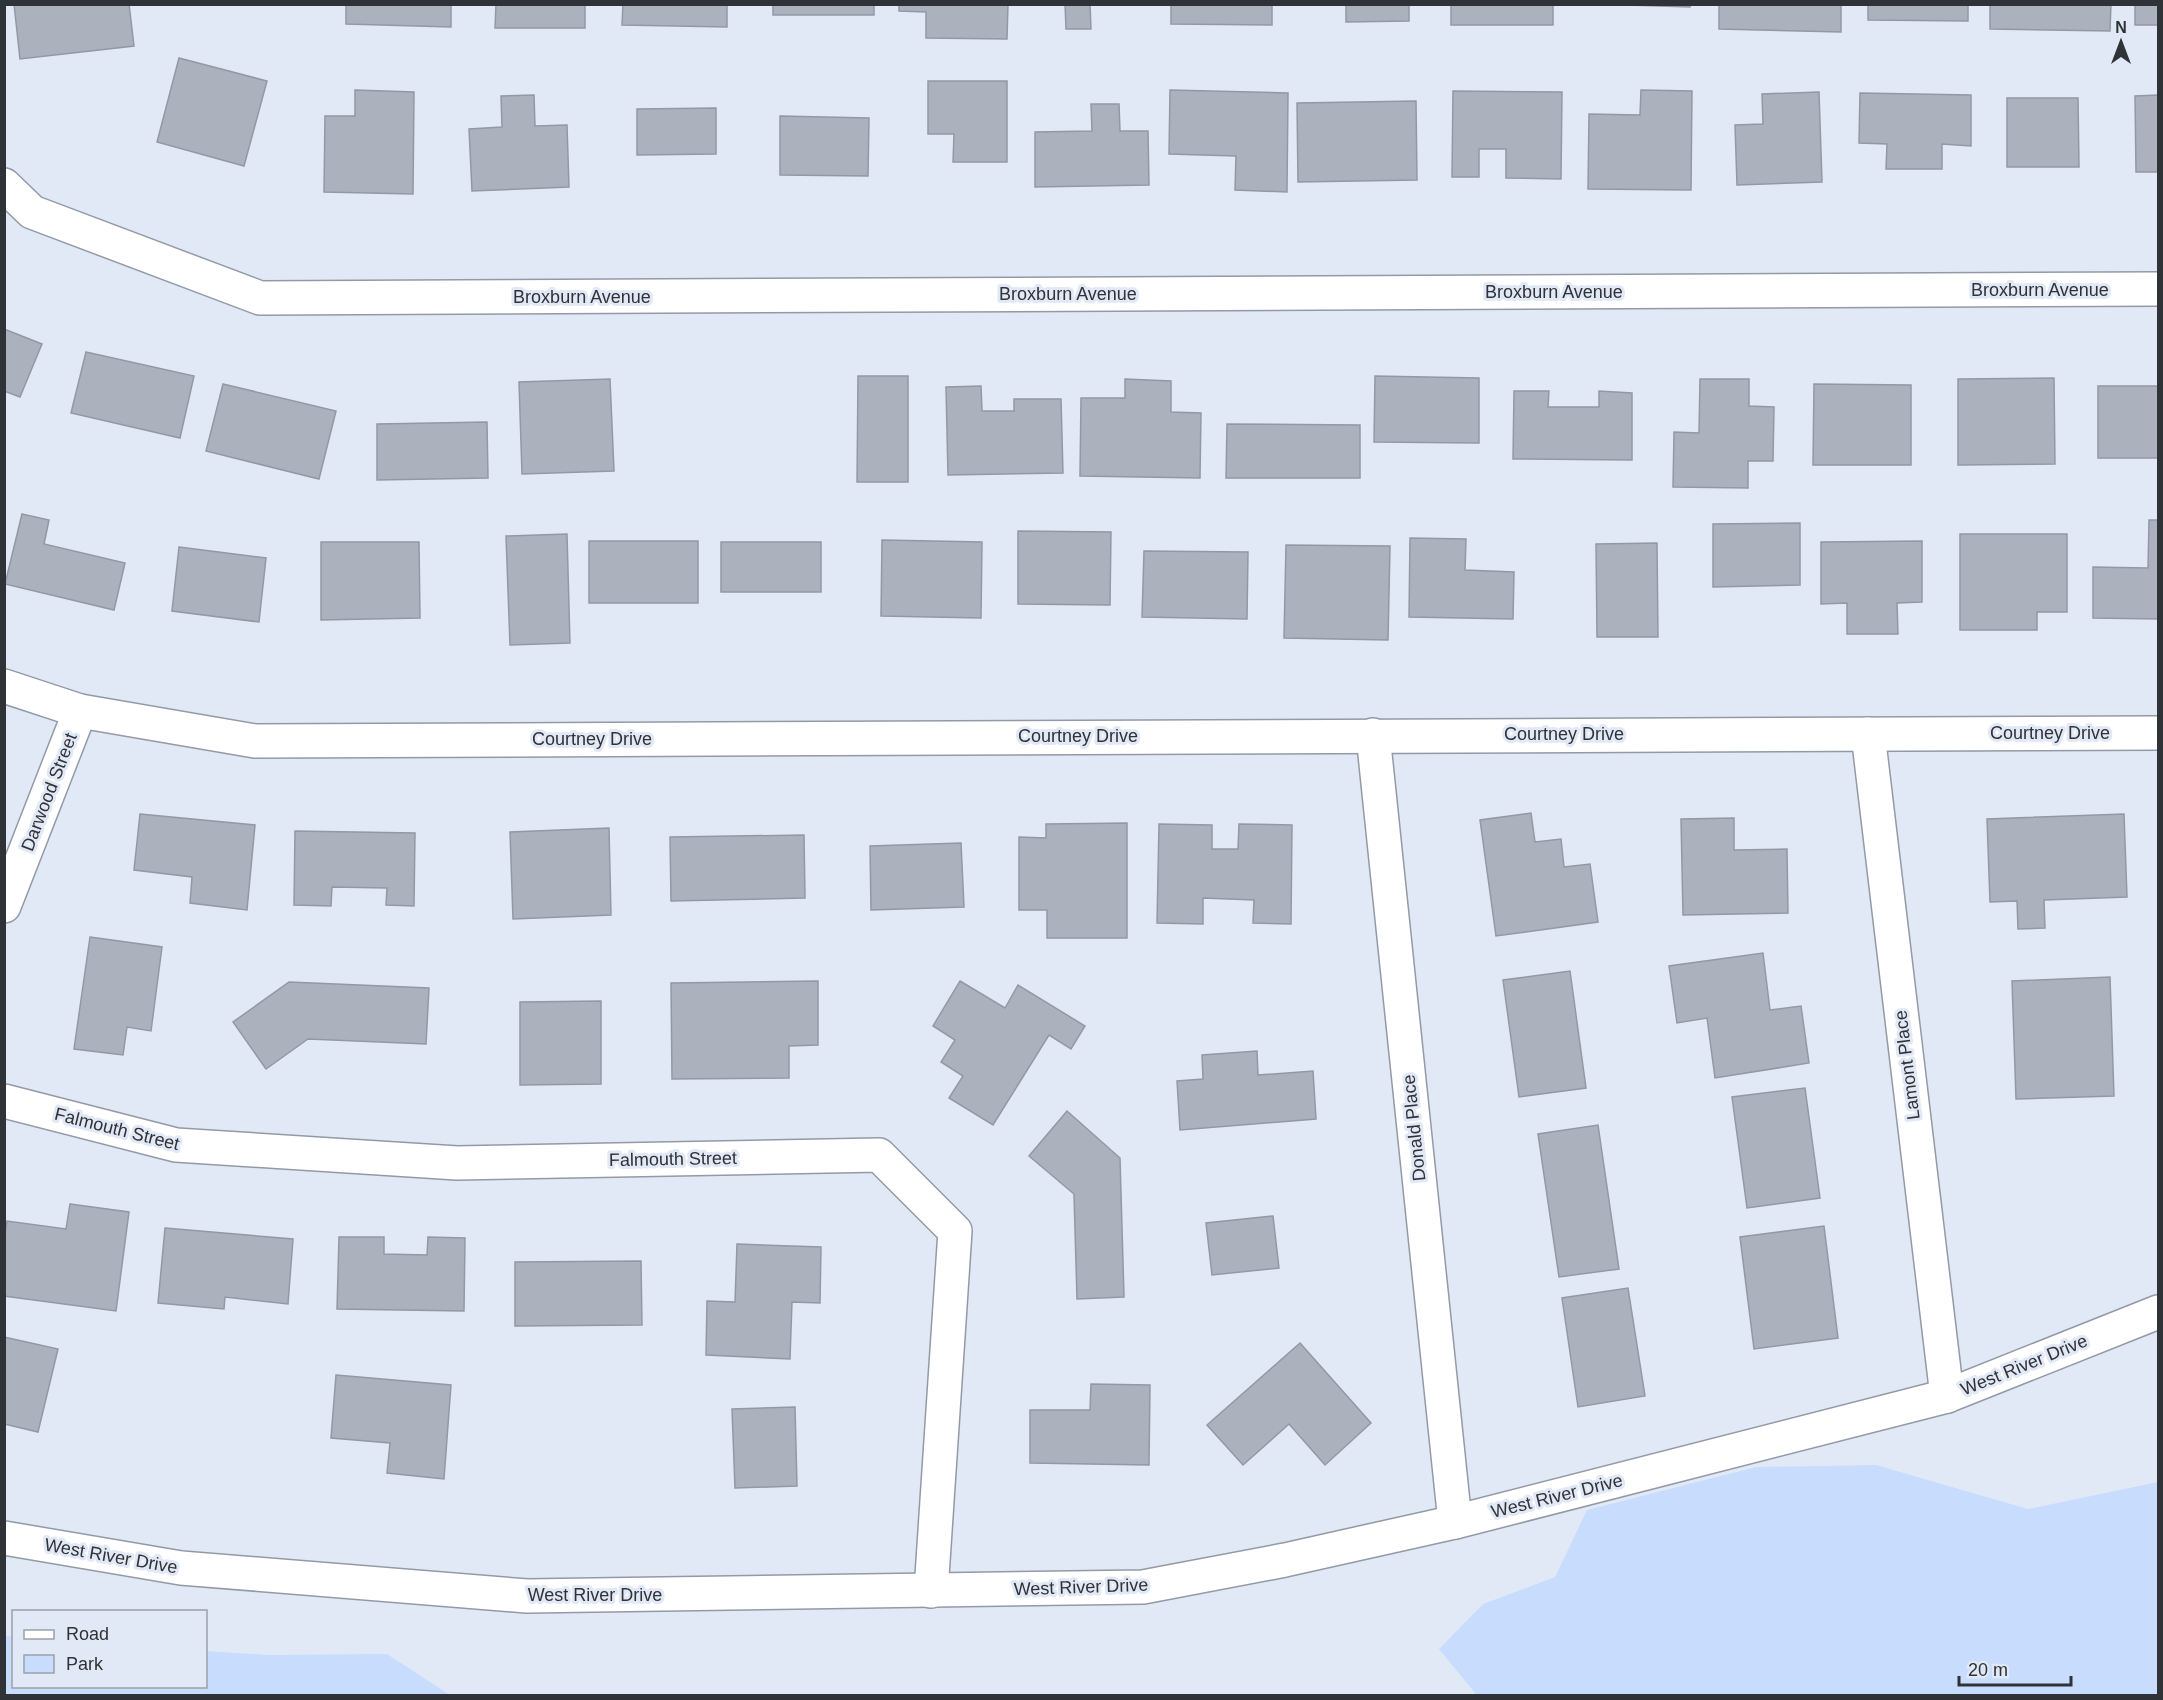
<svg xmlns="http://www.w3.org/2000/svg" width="2163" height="1700" viewBox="0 0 2163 1700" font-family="Arial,sans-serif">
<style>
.green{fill:#c8dcfe}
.building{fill:#abb2be;stroke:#9299a5;stroke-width:1.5}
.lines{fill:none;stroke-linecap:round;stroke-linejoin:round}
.minor-casing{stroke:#939aa6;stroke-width:36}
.minor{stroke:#fff;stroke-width:33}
.labels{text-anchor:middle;stroke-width:6;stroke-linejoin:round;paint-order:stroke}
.street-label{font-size:18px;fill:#2f3236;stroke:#e2e9f6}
</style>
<rect width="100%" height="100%" fill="#e2e9f6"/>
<g class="green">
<polygon points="1876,1465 2028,1509 2158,1482 2158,1695 1474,1695 1475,1693 1439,1649 1483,1604 1555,1577 1587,1510 1756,1467"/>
<polygon points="4,1635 13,1637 14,1686 206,1686 206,1651 268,1655 387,1654 450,1695 5,1695"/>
</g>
<g class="building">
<polygon points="14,4 129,4 134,46 20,59"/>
<polygon points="346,4 451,4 451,27 346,24"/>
<polygon points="496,4 585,4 585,28 495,28"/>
<polygon points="623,4 727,4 727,27 622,25"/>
<rect x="773" y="4" width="101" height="11"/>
<polygon points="899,4 1008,4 1007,39 926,38 926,12 899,11"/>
<polygon points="1065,4 1090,4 1091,29 1066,29"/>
<polygon points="1171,4 1272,4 1272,25 1171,24"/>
<polygon points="1346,4 1409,4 1409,21 1346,22"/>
<rect x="1451" y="4" width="102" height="21"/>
<polygon points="1595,4 1690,4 1690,7"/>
<polygon points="1719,4 1841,4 1841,32 1719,29"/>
<polygon points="1868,4 1968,4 1968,21 1868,20"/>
<polygon points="1990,4 2111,4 2110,31 1990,29"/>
<rect x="2135" y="4" width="23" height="21"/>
<polygon points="179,58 267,81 244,166 157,142"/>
<polygon points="928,81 1007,81 1007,162 953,162 954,134 928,134"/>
<polygon points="355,90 414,92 413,194 324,192 325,116 355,116"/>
<polygon points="1170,90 1288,93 1287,192 1235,190 1236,156 1169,154"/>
<polygon points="1641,90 1692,91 1691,190 1588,189 1589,114 1640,115"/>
<polygon points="1453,91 1562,92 1561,179 1506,178 1506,149 1479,149 1479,177 1452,177"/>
<polygon points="1819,92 1822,182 1737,185 1735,125 1763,124 1762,94"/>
<polygon points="1860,93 1971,95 1971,146 1942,144 1942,169 1886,169 1887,144 1859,143"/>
<polygon points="534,95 535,126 567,125 569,187 472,191 469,129 502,127 501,96"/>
<polygon points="2158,95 2158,172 2136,172 2135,96"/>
<polygon points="2007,98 2078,98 2079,167 2007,167"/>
<polygon points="1416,101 1417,180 1298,182 1297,103"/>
<polygon points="1091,104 1119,104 1120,131 1148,131 1149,185 1035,187 1035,132 1092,131"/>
<polygon points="716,108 716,154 637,155 637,109"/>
<polygon points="780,116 869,118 868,176 780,175"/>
<polygon points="4,329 42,344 20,397 4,391"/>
<polygon points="86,352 194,376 180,438 71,413"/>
<polygon points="858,376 908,376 908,482 857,482"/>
<polygon points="1375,376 1479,378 1479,443 1374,442"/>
<polygon points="2054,378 2055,464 1958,465 1958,379"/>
<polygon points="610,379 614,471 522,474 519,382"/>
<polygon points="1125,379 1171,381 1171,412 1201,413 1200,478 1080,476 1081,398 1125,398"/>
<polygon points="1700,379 1749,379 1749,406 1774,407 1773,461 1748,461 1748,488 1673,487 1674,432 1699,433"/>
<polygon points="223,384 336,411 319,479 206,451"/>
<polygon points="1814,384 1911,385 1911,465 1813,465"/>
<polygon points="981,386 982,411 1014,411 1014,399 1061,399 1063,473 948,475 946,387"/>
<rect x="2098" y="386" width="60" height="72"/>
<polygon points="1514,391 1549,391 1548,407 1599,407 1599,391 1632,393 1632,460 1513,459"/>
<polygon points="487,422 488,478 377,480 377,424"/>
<polygon points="1227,424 1360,425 1360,478 1226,478"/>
<polygon points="22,514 49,520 44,544 125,563 114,610 5,584"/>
<polygon points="2149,520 2158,520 2158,619 2093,618 2093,567 2148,568"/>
<polygon points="1800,523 1800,585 1713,587 1713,524"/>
<polygon points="1018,531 1111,532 1110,605 1018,604"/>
<polygon points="567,534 570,643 510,645 506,536"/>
<polygon points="1960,534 2067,534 2067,612 2037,612 2037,630 1960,630"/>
<polygon points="1410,538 1466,539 1465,570 1514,572 1513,619 1409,617"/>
<polygon points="882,540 982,542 981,618 881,616"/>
<rect x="589" y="541" width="109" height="62"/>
<polygon points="1922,541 1922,602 1897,603 1898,634 1847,634 1847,603 1821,604 1821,542"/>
<polygon points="321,542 419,542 420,618 321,620"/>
<rect x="721" y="542" width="100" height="50"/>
<polygon points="1657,543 1658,637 1597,637 1596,544"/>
<polygon points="1286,545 1390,546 1388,640 1284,638"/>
<polygon points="179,547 266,558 259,622 172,611"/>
<polygon points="1144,551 1248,552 1247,619 1142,617"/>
<polygon points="1531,813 1535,842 1561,839 1564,867 1590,864 1598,922 1496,936 1480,820"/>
<polygon points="140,814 255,825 247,910 190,903 192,877 134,870"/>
<polygon points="2124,814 2127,897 2044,900 2045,928 2018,929 2017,901 1990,902 1987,819"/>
<polygon points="1734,818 1734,850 1787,849 1788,913 1683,915 1681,819"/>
<polygon points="1127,823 1127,938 1047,938 1047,910 1019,910 1019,837 1046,838 1046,824"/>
<polygon points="1159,824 1212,825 1212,849 1238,849 1239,824 1292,825 1291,924 1253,923 1254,900 1203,898 1203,924 1157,923"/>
<polygon points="609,828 611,915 513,919 510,832"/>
<polygon points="295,831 415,833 414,906 386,905 387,888 332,887 331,906 294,905"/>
<polygon points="804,835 805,898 671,901 670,837"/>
<polygon points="961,843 964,907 871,910 870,846"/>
<polygon points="90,937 162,947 151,1031 127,1027 123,1055 74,1049"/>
<polygon points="1763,953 1770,1010 1801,1006 1809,1063 1715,1078 1707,1018 1677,1023 1669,966"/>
<polygon points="1570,971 1586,1088 1519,1097 1503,980"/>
<polygon points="2110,977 2114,1096 2016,1099 2012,981"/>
<polygon points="818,981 818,1045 789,1046 789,1078 672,1079 671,983"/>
<polygon points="960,981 1005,1008 1018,985 1085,1026 1071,1049 1049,1035 993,1125 949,1098 963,1076 941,1062 955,1040 933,1026"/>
<polygon points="289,982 429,988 426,1044 308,1039 266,1069 233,1022"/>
<polygon points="601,1001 601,1084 520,1085 520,1002"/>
<polygon points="1257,1051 1258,1075 1313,1071 1316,1119 1180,1130 1177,1081 1203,1079 1202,1055"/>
<polygon points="1805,1088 1820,1198 1747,1208 1732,1097"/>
<polygon points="1067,1111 1120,1158 1124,1297 1077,1299 1074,1194 1029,1156"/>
<polygon points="1598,1125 1619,1269 1559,1277 1538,1134"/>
<polygon points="70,1204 129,1212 116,1311 4,1296 4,1240 7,1221 66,1229"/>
<polygon points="1273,1216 1279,1268 1212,1275 1206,1223"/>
<polygon points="1824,1226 1838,1338 1754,1349 1740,1237"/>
<polygon points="165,1228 293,1239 288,1304 225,1297 224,1309 158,1303"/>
<polygon points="339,1237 384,1237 384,1254 427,1255 428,1237 465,1238 464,1311 337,1309"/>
<polygon points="737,1244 821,1247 820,1303 792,1302 790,1359 706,1355 707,1301 735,1302"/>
<polygon points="641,1261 642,1325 515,1326 515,1262"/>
<polygon points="1628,1288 1645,1396 1578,1407 1562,1298"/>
<polygon points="4,1337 58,1349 38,1432 4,1424"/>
<polygon points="1300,1343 1371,1423 1325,1465 1289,1424 1243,1465 1207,1425"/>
<polygon points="336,1375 451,1385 444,1479 387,1473 390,1443 331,1438"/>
<polygon points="1091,1384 1150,1385 1149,1465 1030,1463 1030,1410 1090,1410"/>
<polygon points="795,1407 797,1486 735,1488 732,1409"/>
</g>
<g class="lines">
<defs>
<g id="minor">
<polyline points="4,185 32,212 260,298 2158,289"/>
<polyline points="4,686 80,711 255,741 2158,733"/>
<polyline points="1868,734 1947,1396"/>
<polyline points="1373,735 1455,1522"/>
<polyline points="4,906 80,711"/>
<polyline points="4,1101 176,1145 457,1163 879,1155 955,1231 931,1591"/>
<polyline points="4,1538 181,1568 527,1596 1143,1587 1285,1560 1455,1522 1947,1396 2158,1312"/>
</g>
</defs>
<use href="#minor" class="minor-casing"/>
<use href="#minor" class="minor"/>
</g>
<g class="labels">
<g class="street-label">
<text x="2040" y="296">Broxburn Avenue</text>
<text x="1554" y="298">Broxburn Avenue</text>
<text x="1068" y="300">Broxburn Avenue</text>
<text x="582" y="303">Broxburn Avenue</text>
<text x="2050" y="739">Courtney Drive</text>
<text x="1564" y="740">Courtney Drive</text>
<text x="1078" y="742">Courtney Drive</text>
<text x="592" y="745">Courtney Drive</text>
<text transform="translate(49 792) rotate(-69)" y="6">Darwood Street</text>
<text transform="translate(1907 1065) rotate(-97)" y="6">Lamont Place</text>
<text transform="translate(1414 1128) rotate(-96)" y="6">Donald Place</text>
<text transform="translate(117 1129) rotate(14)" y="6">Falmouth Street</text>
<text transform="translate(673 1159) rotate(-1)" y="6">Falmouth Street</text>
<text transform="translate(2024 1365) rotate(-22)" y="6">West River Drive</text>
<text transform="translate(1557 1496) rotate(-14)" y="6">West River Drive</text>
<text transform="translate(111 1556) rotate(10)" y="6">West River Drive</text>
<text transform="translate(1081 1587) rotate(-2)" y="6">West River Drive</text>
<text x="595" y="1601">West River Drive</text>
</g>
</g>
<rect width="2163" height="1700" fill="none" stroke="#2f3236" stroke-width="12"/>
<rect x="12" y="1610" width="195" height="78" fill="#e2e9f6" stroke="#9aa0a9" stroke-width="1.5"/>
<rect x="24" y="1630" width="30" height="9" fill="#ffffff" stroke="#9aa0a9" stroke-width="1.5"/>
<text x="66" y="1640" font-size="18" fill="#2f3236">Road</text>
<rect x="24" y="1655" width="30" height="18" fill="#c8dcfe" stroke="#9aa0a9" stroke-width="1.5"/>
<text x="66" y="1670" font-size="18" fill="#2f3236">Park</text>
<g transform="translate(2121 42)" stroke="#e2e9f6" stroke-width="4.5" paint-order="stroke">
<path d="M0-4.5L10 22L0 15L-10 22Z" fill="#2f3236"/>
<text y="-9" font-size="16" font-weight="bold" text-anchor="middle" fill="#2f3236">N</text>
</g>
<path d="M1959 1676v9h112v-9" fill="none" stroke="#2f3236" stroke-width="3"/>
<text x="1968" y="1676" font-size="18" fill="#2f3236" stroke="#e2e9f6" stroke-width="4.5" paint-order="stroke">20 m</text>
</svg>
